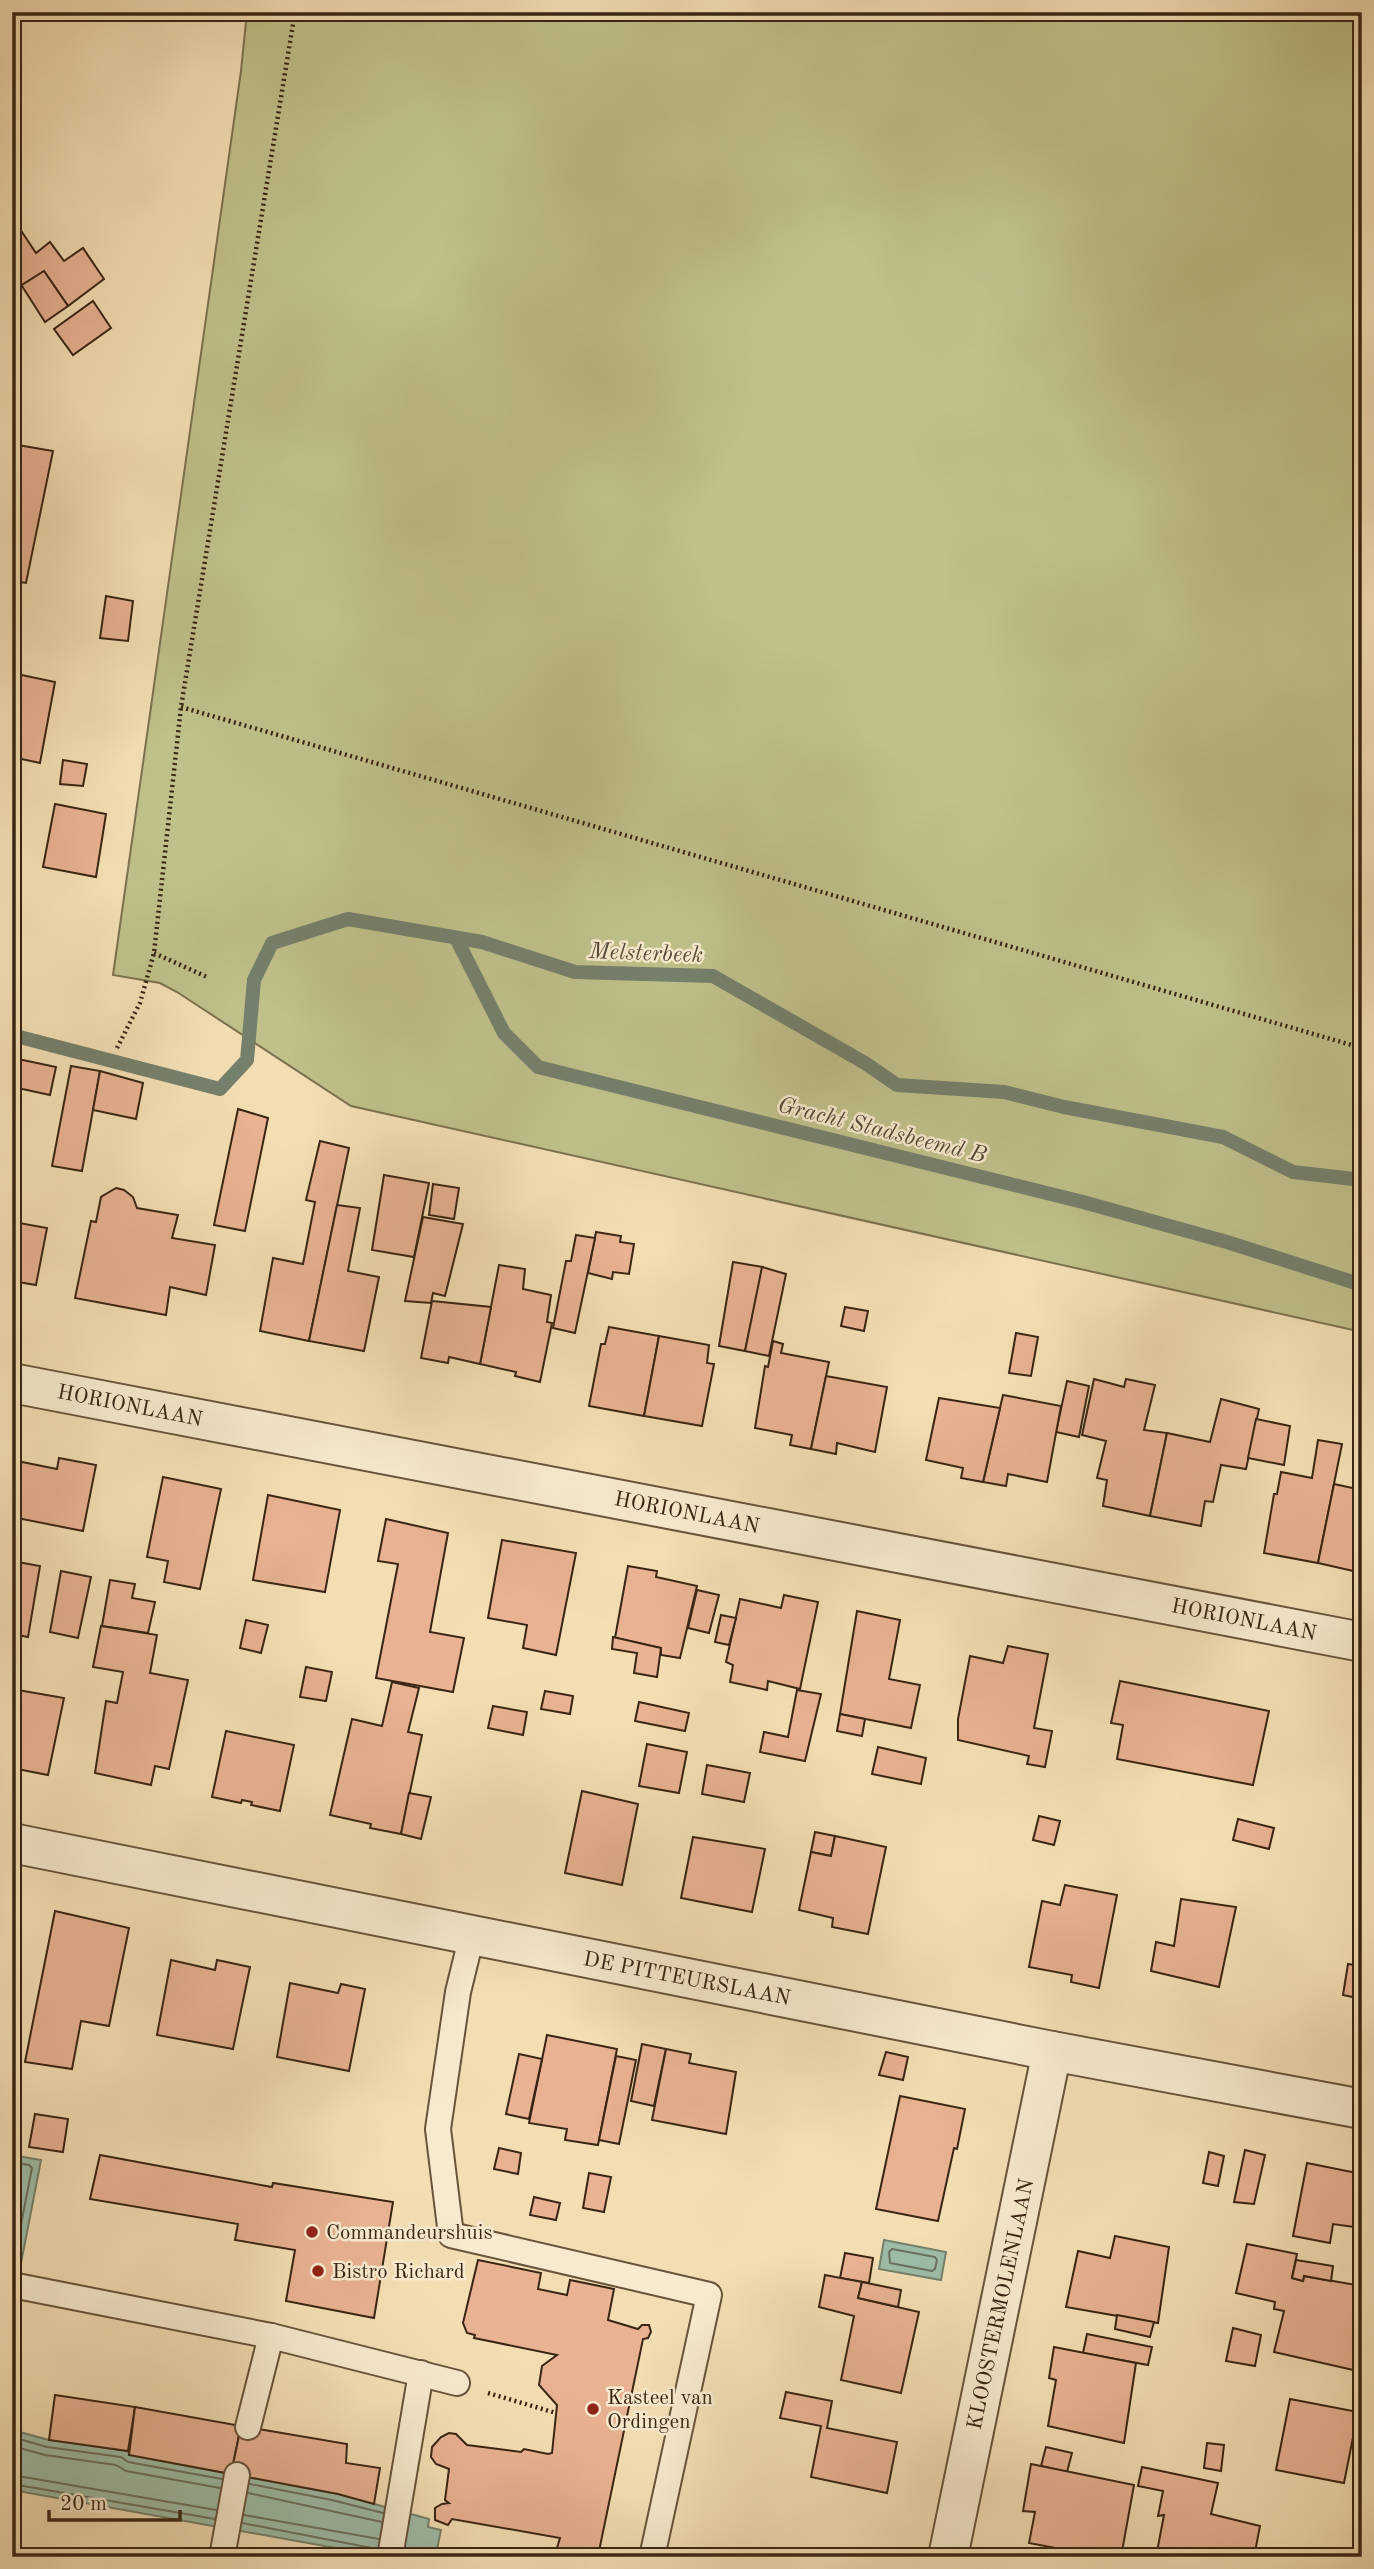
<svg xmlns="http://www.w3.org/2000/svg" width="1374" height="2569" viewBox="0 0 1374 2569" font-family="'Old Standard TT',serif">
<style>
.green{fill:#bfc08a;stroke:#7c724e;stroke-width:2}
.water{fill:#9dbda8;stroke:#75806c;stroke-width:2}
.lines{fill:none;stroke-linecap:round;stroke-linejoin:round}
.shore{stroke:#6b715e;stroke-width:2}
.stream{stroke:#75806c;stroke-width:14}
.building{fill:#e8b293;stroke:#392513;stroke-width:2}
.lane-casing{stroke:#68533b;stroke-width:28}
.street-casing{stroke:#68533b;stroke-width:42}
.path{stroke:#392513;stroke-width:4.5;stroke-dasharray:2 3.5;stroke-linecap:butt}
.lane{stroke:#f7eace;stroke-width:24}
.street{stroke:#f7eace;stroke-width:38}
.poi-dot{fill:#8f2418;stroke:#f7eace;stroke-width:2.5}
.labels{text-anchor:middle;stroke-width:5;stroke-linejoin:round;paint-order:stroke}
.street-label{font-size:21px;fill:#392513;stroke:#f7eace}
.poi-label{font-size:21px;fill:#392513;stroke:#f7eace;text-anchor:start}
.water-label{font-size:23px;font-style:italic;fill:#524b38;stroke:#f7eace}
</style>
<rect width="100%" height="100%" fill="#f3deb4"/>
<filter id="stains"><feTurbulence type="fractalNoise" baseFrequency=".00286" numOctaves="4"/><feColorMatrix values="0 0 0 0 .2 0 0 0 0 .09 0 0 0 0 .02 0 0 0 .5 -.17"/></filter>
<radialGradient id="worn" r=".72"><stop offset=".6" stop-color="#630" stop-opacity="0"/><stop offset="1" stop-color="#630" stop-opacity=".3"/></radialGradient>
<polygon class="green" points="247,12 1362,12 1362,1332 351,1106 177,992 160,983 113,975 241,71"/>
<g class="water">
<polygon points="12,2155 41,2160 12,2310"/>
<polygon points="884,2240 946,2252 941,2280 879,2269"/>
<polygon points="12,2430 49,2440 128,2451 129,2455 338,2494 429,2519 428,2527 441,2530 437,2549 480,2557 386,2557 12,2490"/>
</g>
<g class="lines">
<g class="shore">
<polyline points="12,2162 29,2165 32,2168 12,2271"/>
<polygon points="892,2249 935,2257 937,2260 935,2269 932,2271 890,2263 889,2252"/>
<polyline points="12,2437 47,2447 121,2457 128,2462 222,2479"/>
<polyline points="12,2446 45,2455 116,2465 126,2471 220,2488"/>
<polyline points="12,2475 216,2510"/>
<polyline points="12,2484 215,2519"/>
<polyline points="250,2484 332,2500 383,2513"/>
<polyline points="248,2493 382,2522"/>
<polyline points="244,2515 379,2539"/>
<polyline points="242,2523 377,2549"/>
</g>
<g class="stream">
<polyline points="456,938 504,1033 538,1067 1083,1202 1227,1242 1362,1285"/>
<polyline points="12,1035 220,1089 247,1060 254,980 272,943 348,919 482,942 575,972 713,976 865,1063 897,1085 1004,1092 1064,1107 1223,1137 1293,1172 1362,1180"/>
</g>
</g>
<g class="building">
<polygon points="12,217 36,253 50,242 64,261 83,248 104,279 68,306 44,271 22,285 12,273"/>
<polygon points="44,271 68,306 45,322 13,272 22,285"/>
<polygon points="93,301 111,328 73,355 54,329"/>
<polygon points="12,444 53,451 26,583 12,581"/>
<polygon points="106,596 133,601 128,641 100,638"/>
<polygon points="12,673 55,682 40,763 12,757"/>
<polygon points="63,760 87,764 83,786 60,784"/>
<polygon points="55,804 106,814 96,877 43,867"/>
<polygon points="18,1059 56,1067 50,1095 13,1087"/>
<polygon points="71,1066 100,1071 82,1171 52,1166"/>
<polygon points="100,1071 143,1083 136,1119 93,1110"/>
<polygon points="238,1109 268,1118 245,1231 214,1225"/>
<polygon points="320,1141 349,1148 309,1341 260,1331 273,1258 303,1264 315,1202 306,1200"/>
<polygon points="384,1175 429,1183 414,1257 372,1250"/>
<polygon points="433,1184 459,1188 454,1219 429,1215"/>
<polygon points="116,1188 124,1190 133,1197 137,1208 178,1215 172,1238 215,1245 206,1295 170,1287 166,1315 75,1298 91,1221 96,1222 101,1197"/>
<polygon points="337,1205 360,1208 348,1271 379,1277 364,1351 309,1341"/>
<polygon points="12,1208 21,1210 19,1223 47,1228 36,1285 12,1281"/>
<polygon points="423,1217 463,1224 445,1296 433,1293 431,1303 405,1301"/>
<polygon points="596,1232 621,1236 620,1242 634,1244 629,1274 613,1272 612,1279 588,1273"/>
<polygon points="576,1235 595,1238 575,1333 553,1328 566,1261 571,1261"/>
<polygon points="733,1262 763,1267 745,1351 719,1346"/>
<polygon points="499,1265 525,1269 523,1289 551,1295 547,1322 552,1323 540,1382 515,1376 516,1372 480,1364"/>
<polygon points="762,1267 786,1274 769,1356 745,1351"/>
<polygon points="432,1301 491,1307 480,1364 449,1357 448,1363 421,1358"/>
<polygon points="845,1307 868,1311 864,1331 841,1326"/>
<polygon points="609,1327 659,1336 644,1416 589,1406 601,1344 605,1344"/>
<polygon points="1016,1333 1038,1337 1031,1376 1009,1373"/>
<polygon points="659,1336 709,1345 707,1363 714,1364 702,1426 644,1416"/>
<polygon points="773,1341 783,1344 781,1353 829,1362 811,1449 790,1445 792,1435 755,1428 765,1366 768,1367"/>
<polygon points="826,1376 887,1387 875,1452 837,1443 836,1454 811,1449"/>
<polygon points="1094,1379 1124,1387 1126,1379 1155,1385 1144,1430 1167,1433 1150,1516 1103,1506 1107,1480 1097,1478 1106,1441 1082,1435"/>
<polygon points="1067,1381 1089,1386 1079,1437 1056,1432"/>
<polygon points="1003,1395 1061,1406 1047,1482 1008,1474 1006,1486 983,1482"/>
<polygon points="939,1398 1000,1408 983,1482 961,1478 963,1468 926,1460"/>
<polygon points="1221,1399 1259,1409 1246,1469 1221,1465 1213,1502 1205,1501 1201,1526 1150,1516 1167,1433 1210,1442"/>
<polygon points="1256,1419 1290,1426 1284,1465 1248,1458"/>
<polygon points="1318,1440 1342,1444 1318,1563 1264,1553 1274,1494 1277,1494 1281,1472 1312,1478"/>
<polygon points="59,1458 96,1465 83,1531 12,1517 12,1460 57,1469"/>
<polygon points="163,1477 221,1489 200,1589 164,1582 168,1561 147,1557"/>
<polygon points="1334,1484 1362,1490 1362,1573 1318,1563"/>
<polygon points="268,1495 340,1510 325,1592 253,1580"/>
<polygon points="386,1519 448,1533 430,1632 464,1638 453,1692 376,1678 398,1564 378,1561"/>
<polygon points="502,1540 576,1553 556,1655 523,1648 527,1625 488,1618"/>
<polygon points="12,1561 40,1566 28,1637 12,1634"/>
<polygon points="628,1566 657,1571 656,1577 697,1586 680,1658 661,1655 661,1648 615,1638"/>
<polygon points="61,1571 91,1577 78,1638 50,1632"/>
<polygon points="110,1580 135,1584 132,1598 155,1602 148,1633 102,1626"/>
<polygon points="697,1590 719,1595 709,1633 688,1628"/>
<polygon points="784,1595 818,1602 800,1689 768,1681 767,1690 730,1682 733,1665 726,1662 740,1599 781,1608"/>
<polygon points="857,1611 900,1620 889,1679 920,1685 911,1728 840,1714"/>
<polygon points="721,1615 736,1618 729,1645 715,1642"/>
<polygon points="246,1620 268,1625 261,1653 240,1648"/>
<polygon points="101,1626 157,1635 150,1673 188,1680 169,1769 155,1766 151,1785 95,1773 106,1701 117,1703 123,1672 93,1667"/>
<polygon points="613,1637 661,1648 657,1677 634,1673 637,1653 612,1649"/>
<polygon points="1008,1646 1048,1654 1034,1728 1052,1731 1045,1767 1027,1764 1029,1756 958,1740 958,1719 970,1656 1003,1663"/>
<polygon points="306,1667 332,1672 326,1701 300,1697"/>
<polygon points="1120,1681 1269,1711 1253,1785 1117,1759 1123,1725 1111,1723"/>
<polygon points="392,1682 419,1688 408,1732 422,1735 401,1834 370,1828 371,1824 330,1815 352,1719 382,1726"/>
<polygon points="12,1689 64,1698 48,1775 12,1768"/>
<polygon points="797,1690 821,1694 805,1761 760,1752 764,1732 788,1737"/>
<polygon points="545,1691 573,1696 570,1714 541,1709"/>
<polygon points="639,1702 689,1713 685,1731 635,1721"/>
<polygon points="493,1706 527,1712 523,1735 488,1728"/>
<polygon points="840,1714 865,1719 862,1736 837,1731"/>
<polygon points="226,1731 294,1745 280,1811 251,1805 252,1802 242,1800 241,1803 212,1797"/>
<polygon points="647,1744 687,1752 679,1793 639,1786"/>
<polygon points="878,1747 926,1758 921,1784 872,1774"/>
<polygon points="707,1765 750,1773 744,1802 702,1794"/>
<polygon points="582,1791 638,1804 622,1885 565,1873"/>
<polygon points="409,1793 431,1797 421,1839 401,1834"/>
<polygon points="1039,1816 1060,1821 1054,1845 1033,1840"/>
<polygon points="1238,1819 1274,1828 1269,1849 1233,1840"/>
<polygon points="815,1832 835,1836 831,1856 811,1852"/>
<polygon points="835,1836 886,1847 868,1934 832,1927 833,1918 799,1910 811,1852 831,1856"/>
<polygon points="693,1837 765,1849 752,1912 681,1898"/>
<polygon points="1065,1885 1117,1895 1099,1988 1071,1982 1072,1975 1029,1967 1042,1901 1060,1905"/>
<polygon points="1181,1899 1236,1907 1219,1987 1151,1971 1156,1942 1174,1946"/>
<polygon points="55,1911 129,1928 109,2026 81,2021 72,2069 25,2062"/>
<polygon points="171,1960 215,1970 217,1960 250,1967 233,2049 157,2035"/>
<polygon points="1348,1964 1362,1966 1362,1999 1343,1995"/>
<polygon points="290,1983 338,1993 341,1984 365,1989 349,2071 277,2057"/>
<polygon points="12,1994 18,1996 14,2018 12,2018"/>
<polygon points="1362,2003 1362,2038 1355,2037"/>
<polygon points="547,2035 617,2049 598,2145 565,2140 567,2129 529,2123"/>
<polygon points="642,2044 666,2049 654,2106 631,2101"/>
<polygon points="666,2049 691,2054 689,2063 736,2072 726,2134 652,2120"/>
<polygon points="886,2052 908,2057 903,2080 879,2075"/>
<polygon points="519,2054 542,2059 529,2119 506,2114"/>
<polygon points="616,2056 636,2060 619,2144 599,2140"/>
<polygon points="900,2096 965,2109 957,2149 954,2148 938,2221 876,2209"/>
<polygon points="35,2114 68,2119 63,2152 29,2147"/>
<polygon points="499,2148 521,2153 518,2174 494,2169"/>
<polygon points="1245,2150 1265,2155 1254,2204 1234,2202"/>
<polygon points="1209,2152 1224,2156 1218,2186 1203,2183"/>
<polygon points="100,2155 272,2187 273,2183 393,2202 374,2318 286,2301 295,2250 235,2240 238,2224 90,2199"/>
<polygon points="1307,2163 1362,2174 1362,2228 1333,2224 1330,2243 1293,2236"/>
<polygon points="589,2173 611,2177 604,2212 583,2208"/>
<polygon points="534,2197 560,2203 556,2220 530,2215"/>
<polygon points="1115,2236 1169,2247 1158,2323 1066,2307 1078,2251 1110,2258"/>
<polygon points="1247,2244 1297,2254 1292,2278 1303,2281 1304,2276 1362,2286 1362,2372 1274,2352 1284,2311 1274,2309 1275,2302 1236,2293"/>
<polygon points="845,2253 873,2258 869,2283 840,2278"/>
<polygon points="478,2260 541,2273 538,2289 567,2295 570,2280 614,2289 608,2320 638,2329 642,2325 649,2325 651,2332 648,2338 643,2339 598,2556 557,2548 560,2538 452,2519 448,2525 435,2520 435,2508 442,2504 449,2503 445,2500 449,2469 436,2464 431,2457 432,2447 441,2437 449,2433 456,2434 467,2445 521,2452 524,2449 548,2454 552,2453 557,2405 539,2385 542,2366 557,2355 474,2338 475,2335 467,2333 463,2323"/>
<polygon points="1296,2260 1333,2266 1331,2281 1304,2276 1303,2281 1292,2278"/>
<polygon points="825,2275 862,2282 858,2298 919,2312 901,2393 841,2380 854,2316 819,2307"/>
<polygon points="862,2282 901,2290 898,2307 858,2298"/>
<polygon points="1117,2315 1154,2322 1150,2337 1115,2329"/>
<polygon points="1233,2328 1261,2335 1255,2366 1226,2361"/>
<polygon points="1087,2334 1152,2347 1148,2365 1083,2353"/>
<polygon points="1054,2347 1136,2363 1124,2443 1048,2426 1056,2380 1049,2378"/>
<polygon points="786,2392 832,2401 827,2428 897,2442 887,2493 811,2477 821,2426 780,2418"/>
<polygon points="55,2395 135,2407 128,2451 49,2440"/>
<polygon points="1290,2399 1358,2412 1344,2483 1276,2470"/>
<polygon points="135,2407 241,2426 231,2474 129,2455"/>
<polygon points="241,2426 347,2444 346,2463 380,2468 374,2504 338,2494 231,2474"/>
<polygon points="1207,2443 1224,2445 1221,2471 1204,2468"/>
<polygon points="1046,2447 1072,2453 1067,2472 1041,2466"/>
<polygon points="1031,2464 1134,2485 1121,2557 1103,2557 1029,2543 1035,2512 1023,2511"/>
<polygon points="1142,2467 1218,2483 1211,2514 1260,2526 1254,2557 1156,2557 1164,2515 1158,2516 1163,2491 1138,2486"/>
</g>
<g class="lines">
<defs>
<g id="lane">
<polyline points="472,1935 458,1992 438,2129 451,2235 709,2295 652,2557"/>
<polyline points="12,2285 271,2336 457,2383"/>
<polyline points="248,2427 271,2336"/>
<polyline points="222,2557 237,2475"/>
<polyline points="390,2557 421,2373"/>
</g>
<g id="street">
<polyline points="12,1383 1362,1642"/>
<polyline points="12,1843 1052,2051 1362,2109"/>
<polyline points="948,2557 1052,2051"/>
</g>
</defs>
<use href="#lane" class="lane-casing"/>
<use href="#street" class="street-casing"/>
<g class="path">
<polyline points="181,707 1362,1048"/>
<polyline points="154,953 207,977"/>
<polyline points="117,1048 140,1003 154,953 181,707 295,12"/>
<polyline points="488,2393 556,2413"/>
</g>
<use href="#lane" class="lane"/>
<use href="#street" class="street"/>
</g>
<g class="poi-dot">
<circle cx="312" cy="2232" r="7"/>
<circle cx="318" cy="2271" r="7"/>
<circle cx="593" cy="2409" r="7"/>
</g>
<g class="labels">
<g class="street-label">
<text transform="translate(130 1405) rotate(11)" y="7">HORIONLAAN</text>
<text transform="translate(687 1512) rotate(11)" y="7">HORIONLAAN</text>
<text transform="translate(1244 1619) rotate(11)" y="7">HORIONLAAN</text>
<text transform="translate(687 1978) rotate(11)" y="7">DE PITTEURSLAAN</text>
<text transform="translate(1000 2304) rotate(-78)" y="7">KLOOSTERMOLENLAAN</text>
</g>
<g class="poi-label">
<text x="326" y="2239">Commandeurshuis</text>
<text x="332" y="2278">Bistro Richard</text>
<text x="607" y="2404">Kasteel van<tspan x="607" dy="24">Ordingen</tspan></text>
</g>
<g class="water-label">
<text transform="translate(646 952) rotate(2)" y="8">Melsterbeek</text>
<text transform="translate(882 1129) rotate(14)" y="8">Gracht Stadsbeemd B</text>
</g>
</g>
<rect width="1374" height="2569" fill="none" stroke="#f3deb4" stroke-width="42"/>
<rect x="14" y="14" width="1346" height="2541" fill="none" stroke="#392513" stroke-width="3.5"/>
<rect x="21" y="21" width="1332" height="2527" fill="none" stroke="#392513" stroke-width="2"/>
<path d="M49 2510v10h131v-10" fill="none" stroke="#392513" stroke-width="3.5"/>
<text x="60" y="2510" font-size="21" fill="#392513" stroke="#f7eace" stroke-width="5" paint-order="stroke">20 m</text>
<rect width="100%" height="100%" filter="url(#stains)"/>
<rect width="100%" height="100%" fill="url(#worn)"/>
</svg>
